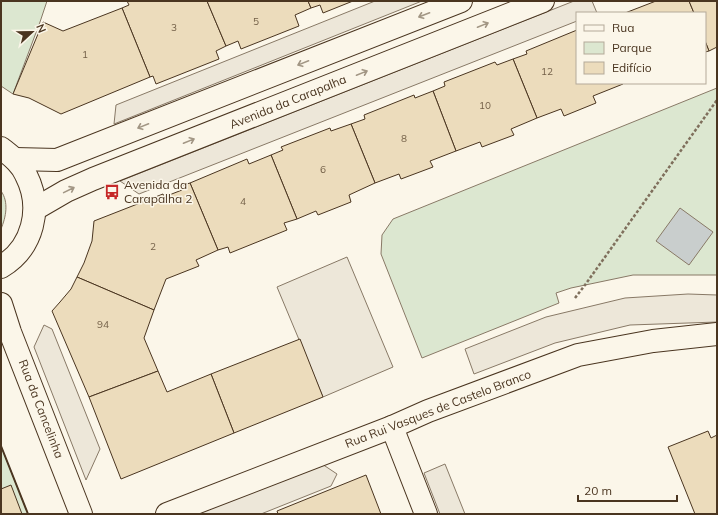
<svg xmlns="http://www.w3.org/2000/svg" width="718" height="515" viewBox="0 0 718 515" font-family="Mulish,sans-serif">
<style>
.green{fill:#dce7d0;stroke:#887966}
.parking{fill:#ede7d9;stroke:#887966}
.water{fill:#c9cecd;stroke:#887966}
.building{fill:#ecdcbc;stroke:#4a3520}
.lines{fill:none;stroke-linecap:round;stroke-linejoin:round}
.minor-casing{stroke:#4a3520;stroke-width:24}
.secondary-casing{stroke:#4a3520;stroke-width:24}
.path{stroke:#7f6f5c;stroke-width:2.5;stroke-dasharray:3 2;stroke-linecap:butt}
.minor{stroke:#fbf6e9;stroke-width:22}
.secondary{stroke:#fbf6e9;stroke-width:22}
.wall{stroke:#4a3520;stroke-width:2}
.oneway{stroke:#a29684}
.labels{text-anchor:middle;stroke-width:3;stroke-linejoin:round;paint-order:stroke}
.number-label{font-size:10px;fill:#725f47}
.street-label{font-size:12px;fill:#4a3520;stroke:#fbf6e9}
.poi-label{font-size:12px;fill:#4a3520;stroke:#fbf6e9;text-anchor:start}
</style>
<rect width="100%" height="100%" fill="#fbf6e9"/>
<g class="green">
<polygon points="1,1 47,1 40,22 13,94 1,86"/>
<polygon points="717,88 717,275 633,275 571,288 556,293 559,303 422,358 381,254 382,235 393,219"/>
<path d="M1 191C9 202 6 217 1 229Z"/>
<polygon points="1,446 28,514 1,514"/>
</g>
<g class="parking">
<polygon points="375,1 422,1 114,124 116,105"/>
<polygon points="574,1 592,1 597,13 577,13 577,21 139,194 120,181"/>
<polygon points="347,257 393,367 323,397 277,287"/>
<polygon points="688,294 717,295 717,322 630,325 555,343 474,374 465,349 546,317 625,298"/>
<polygon points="44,325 52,329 100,449 86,480 34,347"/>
<polygon points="322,464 337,474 331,486 261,514 195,514"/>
<polygon points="445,464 465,514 440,514 424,473"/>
</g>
<polygon class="water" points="680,208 713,232 689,265 656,241"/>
<g class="building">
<polygon points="127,1 207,1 226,46 216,51 219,59 156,84 153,76 150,77 122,8 129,5"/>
<polygon points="207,1 308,1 311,8 295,15 299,26 241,49 238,41 226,46"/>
<polygon points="308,1 353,1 323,13 320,5 311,8"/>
<polygon points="656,1 689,1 694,13 625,13"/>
<polygon points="689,1 717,1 717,47 709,51 705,41 705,13 694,13"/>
<polygon points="122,8 150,77 61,114 29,98 13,94 43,22 63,31"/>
<polygon points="577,30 577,83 623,83 623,84 593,96 596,103 564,116 561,109 537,118 513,59 527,54 526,51"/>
<polygon points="705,41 709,51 705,52"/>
<polygon points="513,59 537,118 511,129 514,135 482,147 480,142 456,151 433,91 445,86 444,82 495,62 497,65"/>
<polygon points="433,91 456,151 430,161 433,167 401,179 399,174 375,183 351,124 365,119 364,115 414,95 415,98"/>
<polygon points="351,124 375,183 349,195 351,202 318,215 316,211 297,219 271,155 283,150 281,147 330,128 331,131"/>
<polygon points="271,155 297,219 284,223 287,230 230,253 228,247 218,250 190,183 247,159 249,164"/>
<polygon points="190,183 218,250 196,260 199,266 166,279 154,310 77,277 84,263 92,241 94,221 163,194 164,197 182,190 180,186"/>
<polygon points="77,277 154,310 144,338 158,371 89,397 52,311 60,302 71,289"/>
<polygon points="300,339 323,397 234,433 211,374"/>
<polygon points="158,371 167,392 211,374 234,433 121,479 89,397"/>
<polygon points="708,431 711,438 717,435 717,514 695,514 668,447"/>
<polygon points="366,475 381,514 278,514 277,511"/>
<polygon points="11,485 22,514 1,514 1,489"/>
</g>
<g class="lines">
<defs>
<g id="minor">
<polyline points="1,304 10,332 81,514"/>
<polyline points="392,427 426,514"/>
<polyline points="167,514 392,427 428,411 578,355 653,341 717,334"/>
</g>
<g id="secondary">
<path d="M1 148C11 156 21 163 26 175 43 208 33 248 1 267"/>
<polyline points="15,159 57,160 461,1"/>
<polyline points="35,209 66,191 93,179 543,1"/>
</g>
</defs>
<use href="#minor" class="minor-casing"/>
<use href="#secondary" class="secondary-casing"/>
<polyline class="path" points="575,298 585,285 717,100"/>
<use href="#minor" class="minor"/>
<use href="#secondary" class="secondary"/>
<polyline class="wall" points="1,446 28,514"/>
</g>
<defs><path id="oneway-shaft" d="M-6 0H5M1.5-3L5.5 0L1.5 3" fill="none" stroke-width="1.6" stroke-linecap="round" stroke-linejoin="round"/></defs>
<g class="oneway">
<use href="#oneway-shaft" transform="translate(424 15) rotate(159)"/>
<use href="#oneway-shaft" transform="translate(483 25) rotate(-22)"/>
<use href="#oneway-shaft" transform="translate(303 63) rotate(158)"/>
<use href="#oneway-shaft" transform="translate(362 73) rotate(-22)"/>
<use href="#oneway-shaft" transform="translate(143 126) rotate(158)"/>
<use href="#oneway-shaft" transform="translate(189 141) rotate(-22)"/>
<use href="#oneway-shaft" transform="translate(69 190) rotate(-26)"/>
</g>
<defs>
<symbol id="bus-bare" viewBox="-9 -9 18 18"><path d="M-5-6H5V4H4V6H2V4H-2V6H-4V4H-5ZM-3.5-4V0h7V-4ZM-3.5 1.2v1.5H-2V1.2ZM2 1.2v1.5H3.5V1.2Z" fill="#c62828" stroke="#fbf6e9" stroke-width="2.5" paint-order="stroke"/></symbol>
</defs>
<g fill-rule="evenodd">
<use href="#bus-bare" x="101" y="181" width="22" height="22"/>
</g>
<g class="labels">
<g class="number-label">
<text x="256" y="25">5</text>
<text x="174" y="31">3</text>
<text x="85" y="58">1</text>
<text x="547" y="75">12</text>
<text x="485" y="109">10</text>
<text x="404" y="142">8</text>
<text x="323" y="173">6</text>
<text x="243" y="205">4</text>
<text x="153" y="250">2</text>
<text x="103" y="328">94</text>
</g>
<g class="street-label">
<text transform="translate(288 102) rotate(-22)" y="4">Avenida da Carapalha</text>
<text transform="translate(41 409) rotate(69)" y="4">Rua da Cancelinha</text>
<text transform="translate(438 409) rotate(-21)" y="4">Rua Rui Vasques de Castelo Branco</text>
</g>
<g class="poi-label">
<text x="124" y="189">Avenida da<tspan x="124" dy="14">Carapalha 2</tspan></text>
</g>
</g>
<rect width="718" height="515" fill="none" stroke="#4a3520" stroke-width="4"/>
<rect x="576" y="12" width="130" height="72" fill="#fbf6e9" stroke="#b4a999"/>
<rect x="584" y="25" width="20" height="6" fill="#fbf6e9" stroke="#b4a999"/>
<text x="612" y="32" font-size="12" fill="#4a3520">Rua</text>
<rect x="584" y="42" width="20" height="12" fill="#dce7d0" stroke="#b4a999"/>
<text x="612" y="52" font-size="12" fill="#4a3520">Parque</text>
<rect x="584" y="62" width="20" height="12" fill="#ecdcbc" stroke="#b4a999"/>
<text x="612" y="72" font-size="12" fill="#4a3520">Edifício</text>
<g transform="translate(32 32) rotate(68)" stroke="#fbf6e9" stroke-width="3" paint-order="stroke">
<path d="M0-3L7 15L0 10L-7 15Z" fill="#4a3520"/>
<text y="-6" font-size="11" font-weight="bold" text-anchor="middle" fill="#4a3520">N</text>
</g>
<path d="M578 495v6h99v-6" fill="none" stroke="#4a3520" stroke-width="2"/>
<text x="584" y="495" font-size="12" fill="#4a3520" stroke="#fbf6e9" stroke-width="3" paint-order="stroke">20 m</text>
</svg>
